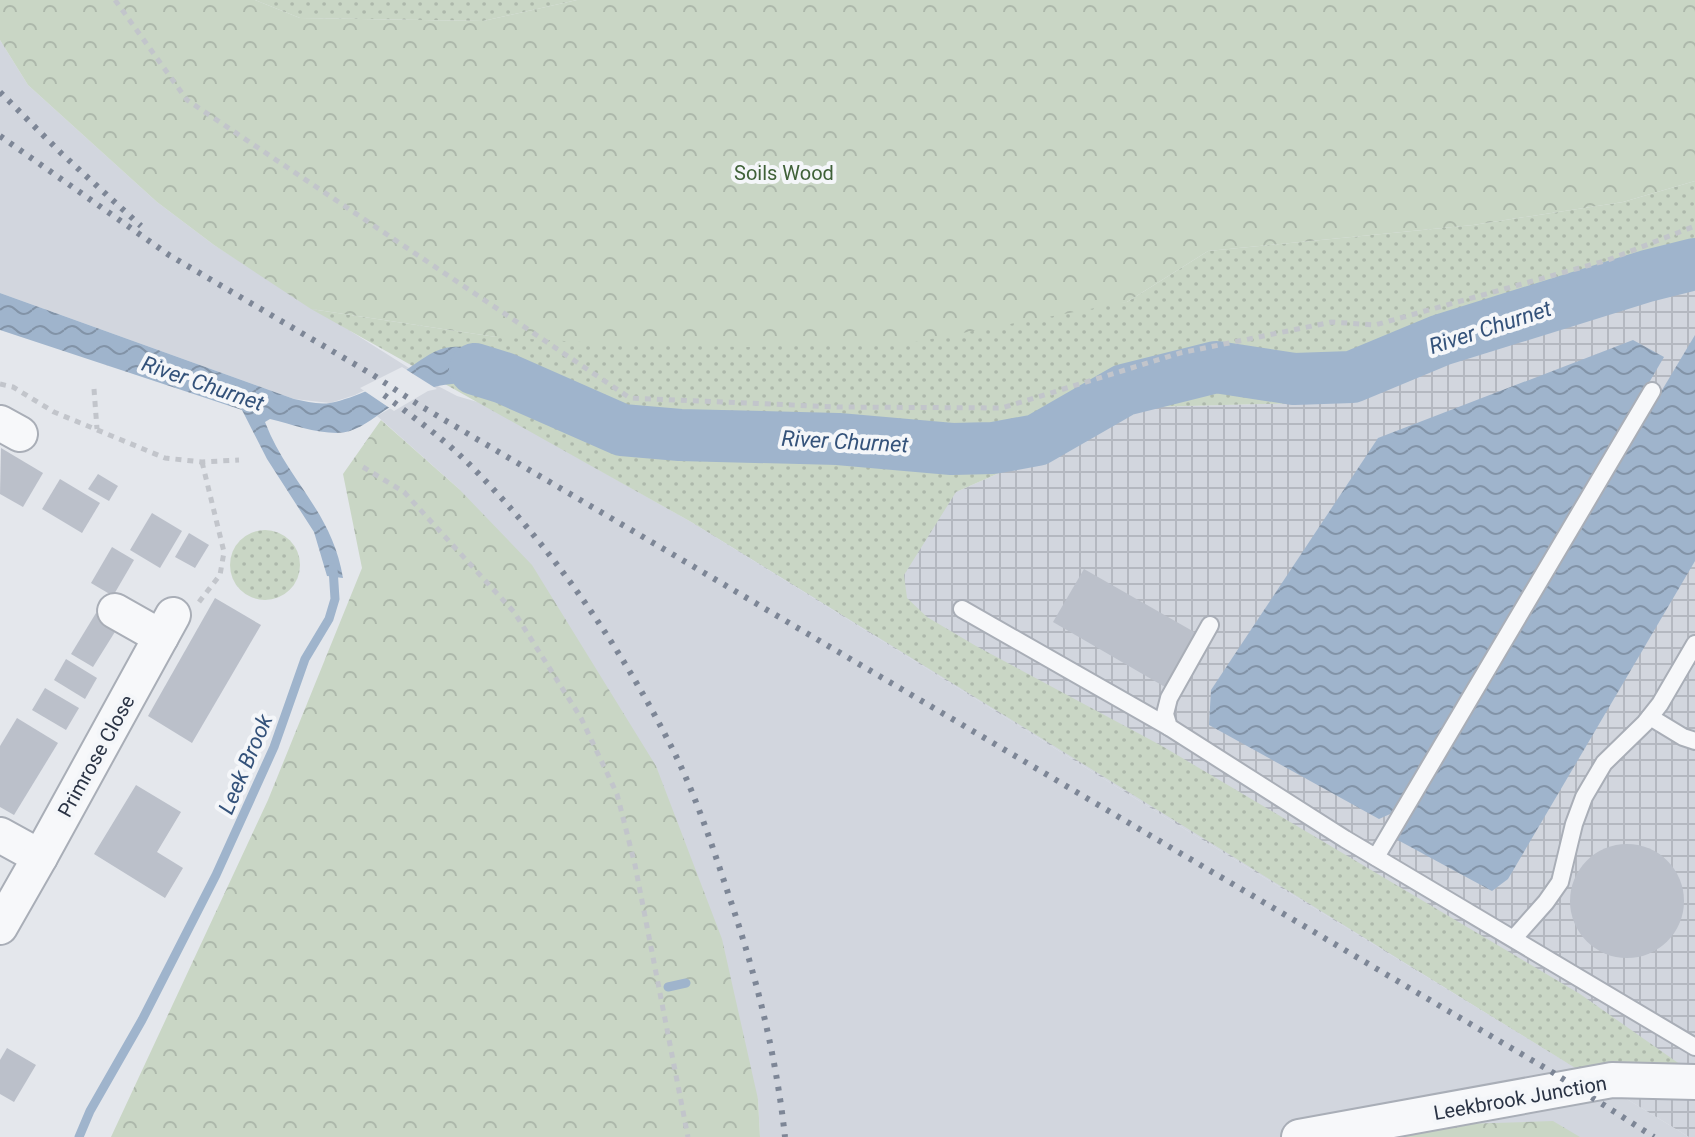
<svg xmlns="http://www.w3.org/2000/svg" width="1695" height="1137" viewBox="0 0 1695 1137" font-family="Roboto,sans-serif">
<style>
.built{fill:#d2d6de}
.industrial{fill:url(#industrial-grid)}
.grass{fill:url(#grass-dots)}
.forest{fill:url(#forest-crowns)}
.water{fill:url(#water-waves)}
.pier{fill:#e4e7ec}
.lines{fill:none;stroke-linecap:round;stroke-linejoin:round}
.stream{stroke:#9fb4cc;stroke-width:9}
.river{stroke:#9fb4cc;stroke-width:52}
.building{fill:#bbc0ca}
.lane-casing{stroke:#a9aeb7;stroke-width:20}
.street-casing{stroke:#a9aeb7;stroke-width:38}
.path{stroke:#c2c5cb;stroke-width:5;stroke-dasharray:6 6;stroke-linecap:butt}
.lane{stroke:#f7f8fa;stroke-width:16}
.street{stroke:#f7f8fa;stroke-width:34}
.rail{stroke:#7d8696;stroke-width:6;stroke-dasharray:4 8;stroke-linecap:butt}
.labels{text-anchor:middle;stroke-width:8;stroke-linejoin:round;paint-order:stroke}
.park-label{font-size:20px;fill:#3f6138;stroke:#f4f6f9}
.street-label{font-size:20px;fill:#2b3445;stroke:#f4f6f9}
.water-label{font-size:22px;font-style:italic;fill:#34527a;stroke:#f4f6f9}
</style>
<defs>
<pattern id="industrial-grid" width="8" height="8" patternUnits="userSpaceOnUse" patternTransform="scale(2)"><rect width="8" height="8" fill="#d2d6de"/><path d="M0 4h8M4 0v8" fill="none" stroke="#b4b8c0"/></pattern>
<pattern id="grass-dots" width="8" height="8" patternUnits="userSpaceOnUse" patternTransform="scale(2)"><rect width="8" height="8" fill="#c9d6c5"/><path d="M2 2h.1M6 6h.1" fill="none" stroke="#adb8ab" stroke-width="1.8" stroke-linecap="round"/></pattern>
<pattern id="forest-crowns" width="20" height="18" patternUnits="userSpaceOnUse" patternTransform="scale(2)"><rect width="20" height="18" fill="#c9d6c5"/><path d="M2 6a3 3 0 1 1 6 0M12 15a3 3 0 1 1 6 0" fill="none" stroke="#adb8ab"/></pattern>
<pattern id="water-waves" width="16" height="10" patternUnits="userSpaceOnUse" patternTransform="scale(2)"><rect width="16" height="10" fill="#9fb4cc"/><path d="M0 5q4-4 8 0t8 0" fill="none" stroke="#8293a7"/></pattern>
</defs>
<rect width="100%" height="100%" fill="#e4e7ec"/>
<g class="built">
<polygon points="0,40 28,85 157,202 214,245 409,368 355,395 330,403 294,399 0,293"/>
<polygon points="436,385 457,396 481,403 693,523 1170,820 1689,1137 760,1137 758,1099 459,489 377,416 427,387"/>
</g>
<polygon class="industrial" points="1695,274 1695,1137 1689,1137 1170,820 693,523 956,492 1150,407 1344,402"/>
<g class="grass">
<polygon points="255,0 577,0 483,21 300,18"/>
<polygon points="1695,181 1695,274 1344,402 1149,407 956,492 904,575 907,598 927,617 976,646 1162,746 1580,994 1691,1072 1585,1074 693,523 311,309 496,337 1127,302 1208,251 1473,225 1623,202"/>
<circle cx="265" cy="565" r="35"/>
</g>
<g class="forest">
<polygon points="0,0 255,0 300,18 483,21 577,0 1695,0 1695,181 1623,202 1473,225 1208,251 1127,302 915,342 747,347 599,343 496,337 311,309 214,245 157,202 28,85 0,40"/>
<polygon points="381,420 459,489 532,565 656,766 722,939 758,1099 760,1137 111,1137 268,800 362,568 343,474"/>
<polygon points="1553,1121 1580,1137 1403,1137 1462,1124"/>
</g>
<g class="water">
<path d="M0 293 294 399C306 401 318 405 330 403 356 398 387 382 409 368 423 359 435 348 452 347 484 344 521 368 549 382L537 407C473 377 441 373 381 413 368 422 354 433 337 433 315 433 291 424 270 419L265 422C287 480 332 511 343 578L327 576 314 532 267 459 242 410 0 330Z"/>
<polygon points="1695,335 1695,561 1508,879 1492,891 1394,838"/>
<polygon points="1633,340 1664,357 1399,810 1379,819 1209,725 1211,690 1378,438"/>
</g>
<polygon class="pier" points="402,367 437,389 428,391 394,411 360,388"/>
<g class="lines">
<g class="stream">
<polyline points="668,987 686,983"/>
<polyline points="79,1137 90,1111 142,1020 216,875 274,747 305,659 329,619 335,599 333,568"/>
</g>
<polyline class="river" points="475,369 504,378 622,430 680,435 838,439 952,449 993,448 1037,440 1124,390 1216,367 1294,379 1352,377 1441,340 1647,276 1695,264"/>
</g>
<g class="building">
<polygon points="1,448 43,473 23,507 0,494"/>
<polygon points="98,474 118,486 109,501 88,489"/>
<polygon points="60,479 100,503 82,533 42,509"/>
<polygon points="152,513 182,531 160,568 130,550"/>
<polygon points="189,533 209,545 195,568 175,557"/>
<polygon points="112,547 134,560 113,596 91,583"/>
<polygon points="1084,569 1196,633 1165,687 1053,622"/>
<polygon points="215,598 261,625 192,743 148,716"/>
<polygon points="96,613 118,627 93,667 71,654"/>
<polygon points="66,659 97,678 85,699 54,680"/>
<polygon points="45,688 79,708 66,730 32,710"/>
<polygon points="17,718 58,743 14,815 0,807 0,746"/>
<polygon points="136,785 181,812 157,852 183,868 165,898 94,854"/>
<circle cx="1627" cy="901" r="57"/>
<polygon points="7,1048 36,1065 14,1102 0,1094 0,1060"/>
</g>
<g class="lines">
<defs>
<g id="lane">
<polyline points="962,609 1169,727"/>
<polyline points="1210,625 1169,698 1165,714 1169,727 1345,839 1695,1047"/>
<polyline points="1650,717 1683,737 1695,741"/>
<polyline points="1376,857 1652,391"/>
<polyline points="1514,938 1546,902 1560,882 1574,824 1584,797 1604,763 1645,723 1660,704 1695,644"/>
</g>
<g id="street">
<polyline points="0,423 20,434"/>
<polyline points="115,611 161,637"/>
<polyline points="0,835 40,857 173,615"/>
<polyline points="0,927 40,857"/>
<polyline points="1299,1137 1612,1080 1695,1082"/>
</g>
</defs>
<use href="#lane" class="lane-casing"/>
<use href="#street" class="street-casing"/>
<g class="path">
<polyline points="115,0 187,100 630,398 838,407 1002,408 1180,353 1332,322 1375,325 1608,260 1695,226"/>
<polyline points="0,384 13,387 54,412 165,458 202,462 239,460"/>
<polyline points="94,389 97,429"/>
<polyline points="363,467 404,492 514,612 581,718 617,794 635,865 688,1137"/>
<polyline points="199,602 220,575 224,552 202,462"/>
</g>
<use href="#lane" class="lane"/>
<use href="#street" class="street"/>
<g class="rail">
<polyline points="0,92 62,154 141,226"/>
<polyline points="0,136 169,255 373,375 419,405 1552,1072 1654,1137"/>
<path d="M384 395C413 417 443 438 469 464 553 548 622 648 675 754 697 799 713 848 729 896 756 975 776 1054 785 1137"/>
</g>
</g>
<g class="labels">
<g class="park-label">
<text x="784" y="180">Soils Wood</text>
</g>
<g class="street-label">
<text transform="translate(96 756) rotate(-61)" y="7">Primrose Close</text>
<text transform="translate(1520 1098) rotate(-10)" y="7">Leekbrook Junction</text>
</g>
<g class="water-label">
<text transform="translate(1490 327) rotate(-18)" y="8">River Churnet</text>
<text transform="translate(203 383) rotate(19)" y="8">River Churnet</text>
<text transform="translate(845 441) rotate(3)" y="8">River Churnet</text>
<text transform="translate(245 764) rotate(-67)" y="8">Leek Brook</text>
</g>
</g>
</svg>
